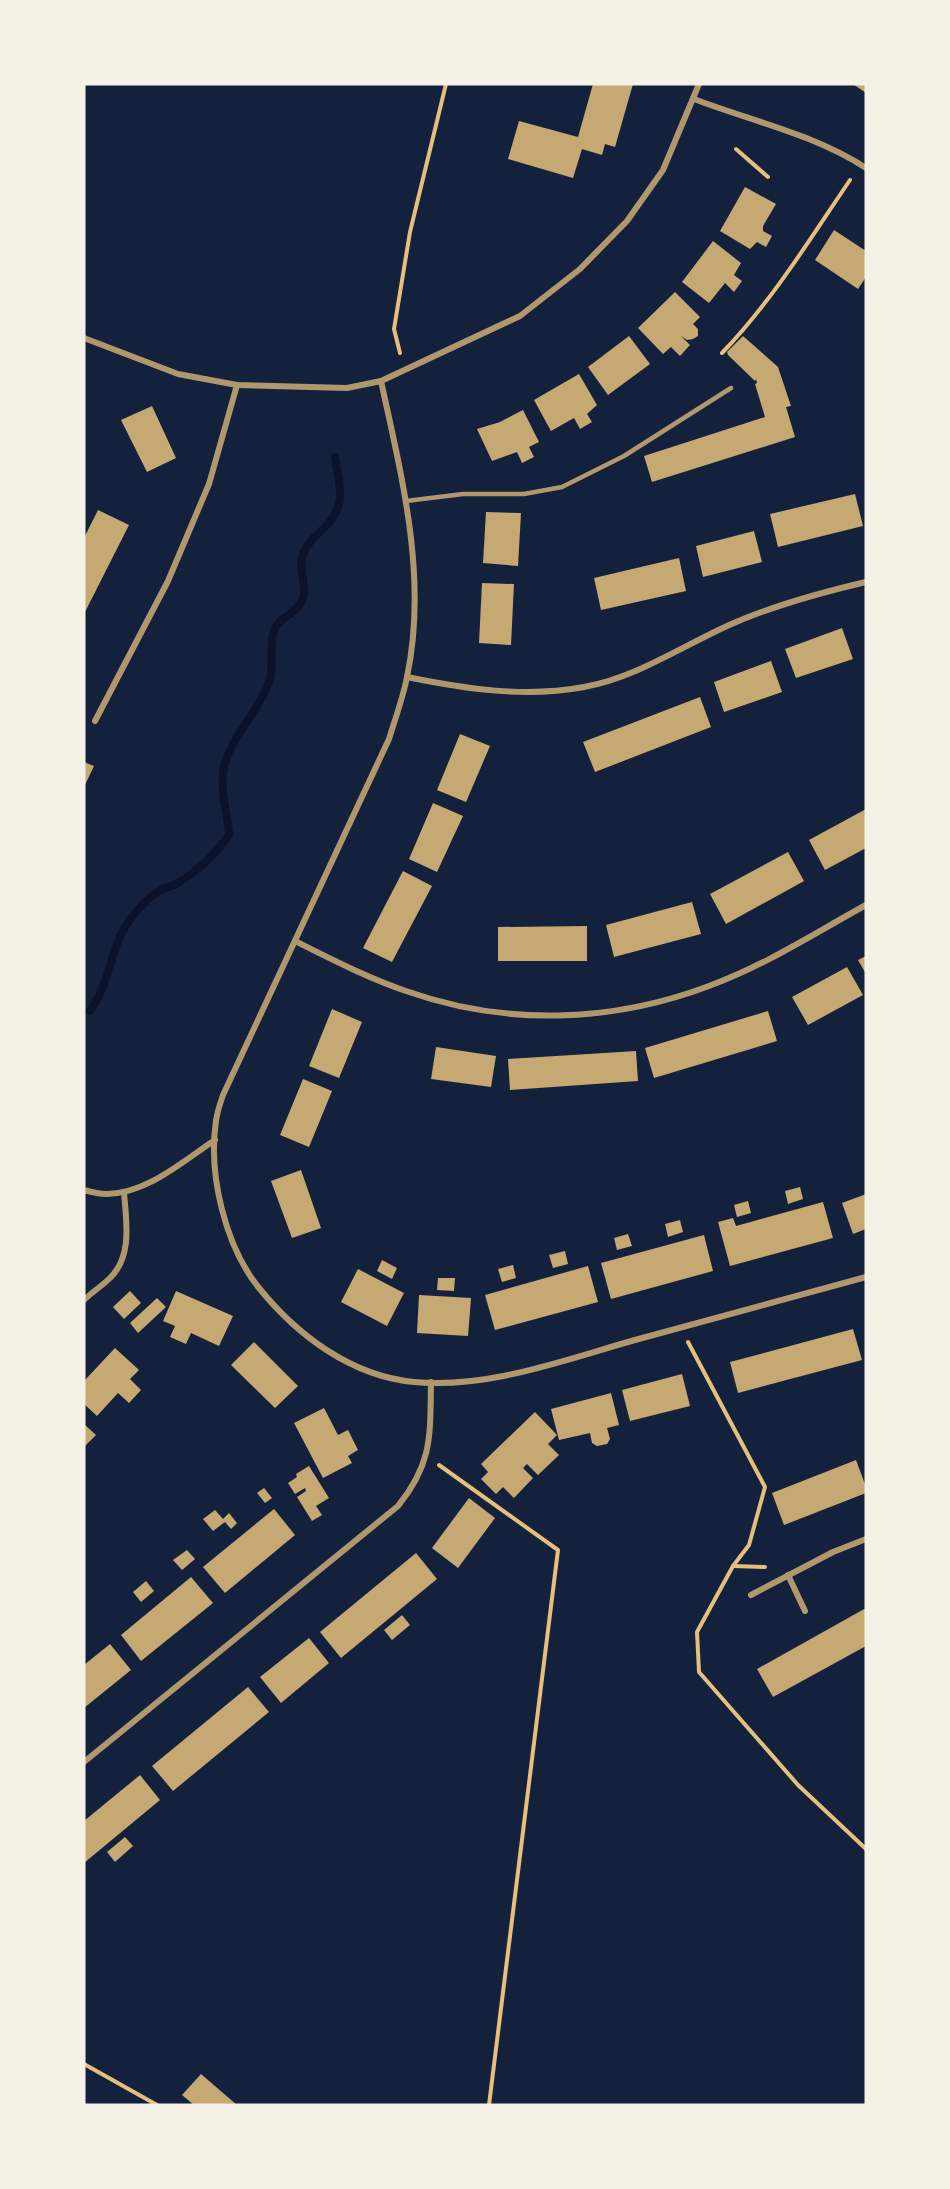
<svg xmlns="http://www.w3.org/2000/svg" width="950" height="2189" viewBox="0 0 950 2189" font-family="'Public Sans',sans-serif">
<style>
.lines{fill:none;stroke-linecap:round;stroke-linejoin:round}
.stream{stroke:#0b132b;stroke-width:8}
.building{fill:#c6a872}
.path{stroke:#e5c07b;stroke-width:4}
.service{stroke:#b1986c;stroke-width:4.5}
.minor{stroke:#b1986c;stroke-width:6}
</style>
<rect width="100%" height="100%" fill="#14213d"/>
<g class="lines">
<path class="stream" d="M90 1011C111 982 110 945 131 918 139 908 149 896 161 890 167 887 173 886 178 883 199 870 215 855 229 835 228 815 220 792 223 772 228 739 258 714 269 682 275 665 268 645 275 628 281 616 299 612 303 599 308 585 297 570 303 554 308 541 317 535 326 526 348 503 339 485 335 457"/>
</g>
<g class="building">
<polygon points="593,84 633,84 615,147 605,144 602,155 582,149 573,178 508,159 519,121 578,137"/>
<polygon points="853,84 866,84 866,93"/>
<polygon points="745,187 776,204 763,226 763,231 772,236 766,247 757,242 750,249 720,231"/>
<polygon points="834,230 866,251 866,277 858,289 815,260"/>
<polygon points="713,241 741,263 734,275 742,281 734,292 725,283 709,303 682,282"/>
<polygon points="675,292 700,317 693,324 698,329 698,336 693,339 687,340 681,336 690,345 680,356 671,347 663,354 638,328"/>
<polygon points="629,336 650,364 608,395 588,367"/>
<polygon points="743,336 778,367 791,406 786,407 795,437 652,482 644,456 765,417 755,384 757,383 756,379 755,381 728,355 727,352"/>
<polygon points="579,374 597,405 587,414 592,422 580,429 574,418 551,431 534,400"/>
<polygon points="152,406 176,458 147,472 121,420"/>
<polygon points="523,410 539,442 529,447 534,457 522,463 517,452 492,461 477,429 500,422"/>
<polygon points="855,494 863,526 778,547 770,514"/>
<polygon points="98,510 129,525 84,614 84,538"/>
<polygon points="486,512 521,513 518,566 483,563"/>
<polygon points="754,531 762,562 703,577 696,546"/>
<polygon points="679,558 686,591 601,610 594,578"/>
<polygon points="482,583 514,584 511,645 479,643"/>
<polygon points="842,628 853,659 796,678 785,649"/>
<polygon points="771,661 782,692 724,712 714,682"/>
<polygon points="700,697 711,727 595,772 583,742"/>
<polygon points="460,734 490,746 466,802 437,790"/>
<polygon points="84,762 94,766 84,787"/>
<polygon points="433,803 463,816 437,872 409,859"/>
<polygon points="866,809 866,848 825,870 809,840"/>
<polygon points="788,852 804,881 726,924 710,894"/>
<polygon points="403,871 432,886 392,962 363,948"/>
<polygon points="692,902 701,934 614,957 606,925"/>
<polygon points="587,926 587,961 498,961 498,927"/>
<polygon points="866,956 866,974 858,960"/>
<polygon points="847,967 863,995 808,1025 792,997"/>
<polygon points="332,1009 362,1022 339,1078 309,1066"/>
<polygon points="768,1011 777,1041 654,1078 645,1048"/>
<polygon points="436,1047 496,1056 491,1087 431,1079"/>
<polygon points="636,1051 638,1081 510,1090 508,1059"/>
<polygon points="303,1079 332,1091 309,1147 280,1135"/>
<polygon points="301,1170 321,1228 292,1238 271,1181"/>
<polygon points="800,1187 803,1199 788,1204 785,1191"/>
<polygon points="866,1194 866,1229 853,1234 842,1203"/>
<polygon points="748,1201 751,1213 737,1217 734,1205"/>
<polygon points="823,1202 833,1238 730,1266 718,1222 733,1218 736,1226"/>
<polygon points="680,1220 683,1232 668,1237 665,1224"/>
<polygon points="628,1234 632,1246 617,1250 614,1238"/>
<polygon points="704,1235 713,1271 611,1299 601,1263"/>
<polygon points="565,1251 568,1264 553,1268 549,1255"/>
<polygon points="382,1260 397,1268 392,1279 377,1271"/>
<polygon points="513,1265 516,1278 502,1282 498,1269"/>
<polygon points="588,1266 598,1302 495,1330 485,1295"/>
<polygon points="358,1269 404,1293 387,1326 341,1302"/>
<polygon points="438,1278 455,1278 454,1291 437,1290"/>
<polygon points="130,1291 141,1303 124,1319 113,1307"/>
<polygon points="176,1291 233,1316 219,1346 191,1333 186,1344 170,1337 175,1326 163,1321"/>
<polygon points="419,1295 471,1298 468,1336 417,1333"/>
<polygon points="157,1298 166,1307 138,1333 130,1323"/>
<polygon points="853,1329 862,1360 738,1393 730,1362"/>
<polygon points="254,1342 298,1386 275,1408 231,1365"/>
<polygon points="115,1348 139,1370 130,1379 141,1390 129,1403 118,1393 97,1416 84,1404 84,1381"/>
<polygon points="682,1374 690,1406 630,1421 622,1390"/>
<polygon points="611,1393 619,1425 607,1428 610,1439 607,1444 597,1446 592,1443 590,1433 559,1440 551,1409"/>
<polygon points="324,1408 338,1435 348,1430 358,1450 348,1456 352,1463 323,1478 294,1423"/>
<polygon points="535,1412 557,1435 548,1444 559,1455 538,1475 527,1464 523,1468 533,1478 514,1498 503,1487 496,1494 481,1479 488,1472 481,1464"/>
<polygon points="84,1424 96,1435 84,1447"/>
<polygon points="856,1460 866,1487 866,1493 784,1525 772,1493"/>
<polygon points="309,1466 329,1498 316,1506 322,1515 312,1521 297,1497 306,1491 305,1488 295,1494 288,1483 297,1477 296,1474"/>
<polygon points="264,1488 272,1498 265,1503 257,1493"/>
<polygon points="469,1498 495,1518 458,1568 432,1548"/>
<polygon points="274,1509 295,1535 225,1593 203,1567"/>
<polygon points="215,1510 223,1519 229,1513 237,1523 231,1529 225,1522 213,1531 203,1519"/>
<polygon points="187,1550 195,1559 182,1570 173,1560"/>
<polygon points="416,1553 437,1579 341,1658 320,1632"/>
<polygon points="191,1577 213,1603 141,1661 121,1635"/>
<polygon points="146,1581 154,1591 141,1602 133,1592"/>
<polygon points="866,1608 866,1646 773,1697 757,1669"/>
<polygon points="402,1615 410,1625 392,1640 384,1630"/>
<polygon points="309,1638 329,1663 281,1703 260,1677"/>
<polygon points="110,1644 131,1670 84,1708 84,1665"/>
<polygon points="248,1687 269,1712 173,1791 152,1766"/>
<polygon points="140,1775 160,1800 84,1863 84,1821"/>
<polygon points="125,1837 133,1846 115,1862 107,1852"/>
<polygon points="201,2074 237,2105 194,2105 182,2095"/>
</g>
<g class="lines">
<g class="path">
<polyline points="736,149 768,177"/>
<polyline points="400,353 394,329 410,232 446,84"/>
<path d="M722 353C772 301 810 239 850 180"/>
<polyline points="688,1342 765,1487 749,1545 733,1566 697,1632 699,1672 798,1785 866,1849"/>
<polyline points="439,1465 558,1550 489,2105"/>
<polyline points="733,1566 765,1567"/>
<polyline points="84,2064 157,2105"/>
</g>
<polyline class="service" points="406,501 463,494 524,494 562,487 624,456 731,388"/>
<g class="minor">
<path d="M694 99C751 121 814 134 866 168"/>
<polyline points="84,338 178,374 237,385 347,388 381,381 520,316 580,269 627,221 663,170 699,84"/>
<path d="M381 381C402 478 428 578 407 677 403 698 395 719 389 739L223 1095C220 1104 217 1112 216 1121 208 1174 225 1246 259 1288 297 1335 351 1376 414 1382 488 1389 564 1360 635 1340 712 1319 789 1298 866 1277"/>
<path d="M407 677C466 689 525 698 584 687 635 678 681 647 727 626 771 606 819 593 866 582"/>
<polyline points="95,721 168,581 209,484 237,385"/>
<path d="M295 941C331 959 368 978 406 991 505 1026 611 1023 709 986 764 966 815 933 866 905"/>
<path d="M84 1190C91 1192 100 1194 107 1194 148 1193 183 1161 215 1140"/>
<path d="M84 1300C92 1292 102 1286 110 1278 133 1256 126 1220 124 1192"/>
<polyline points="788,1575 805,1611"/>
<polyline points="751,1595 833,1552 866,1539"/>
<path d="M84 1762 398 1506C433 1463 430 1435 431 1382"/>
</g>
</g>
<rect width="950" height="2189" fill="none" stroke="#f6f1e7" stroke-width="171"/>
</svg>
